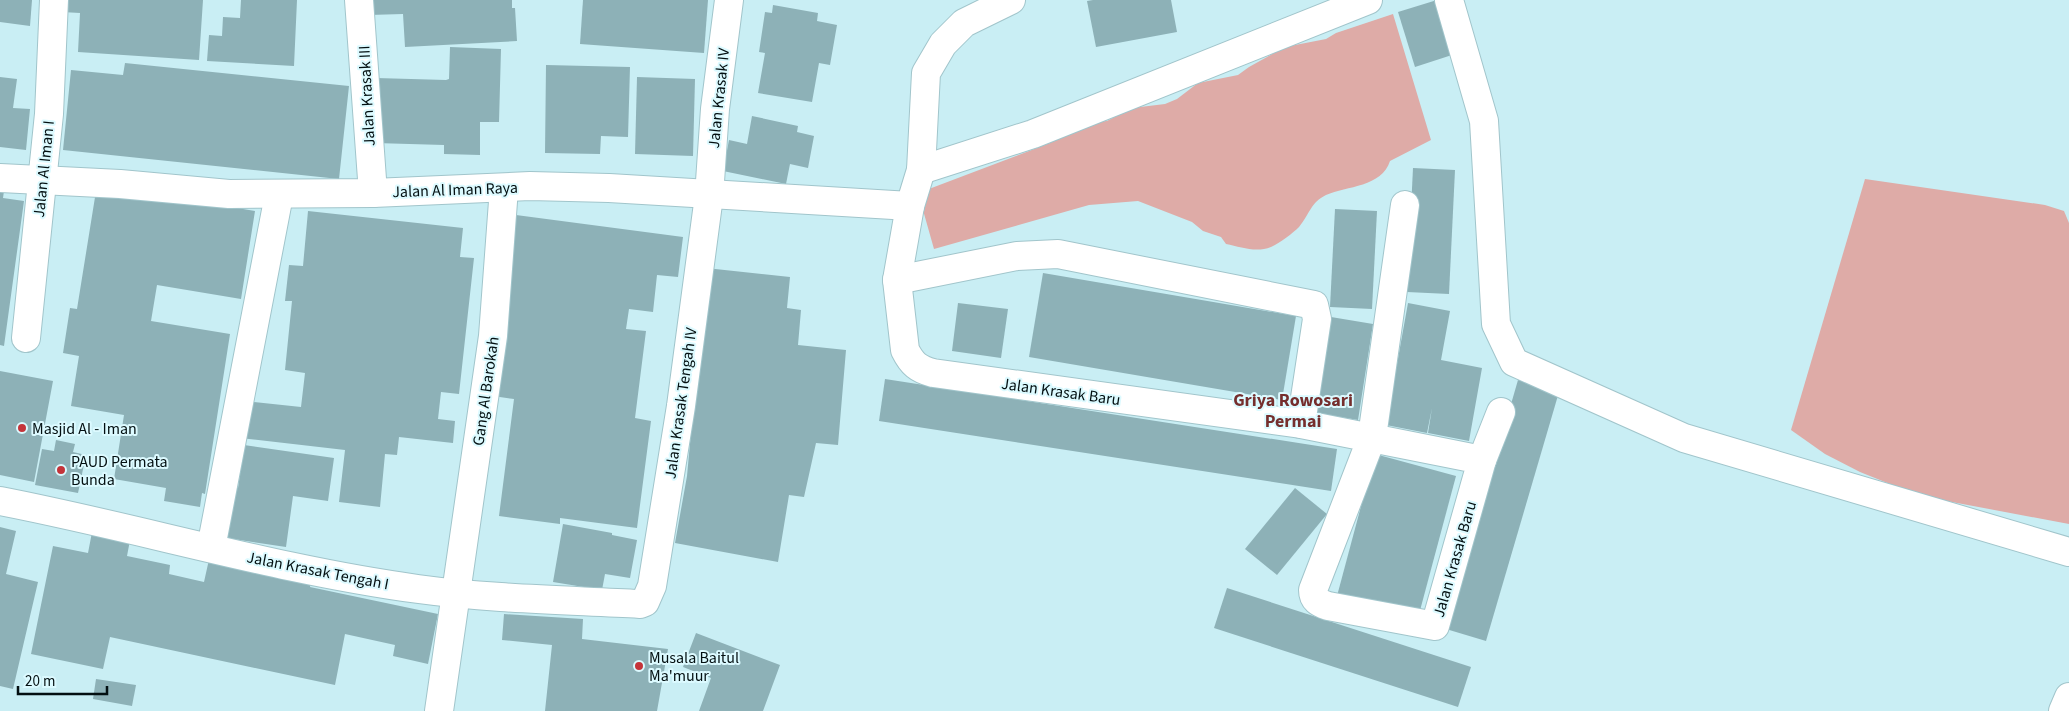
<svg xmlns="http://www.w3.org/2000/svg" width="2069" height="711" viewBox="0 0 2069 711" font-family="'Source Sans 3',sans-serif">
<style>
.green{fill:#deaba7}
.building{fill:#8db1b7}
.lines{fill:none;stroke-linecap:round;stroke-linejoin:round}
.street-casing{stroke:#a1c5cb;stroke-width:30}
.street{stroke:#fff;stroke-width:28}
.poi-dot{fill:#c4343a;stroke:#dcfaff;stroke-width:2}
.labels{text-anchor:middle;stroke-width:4;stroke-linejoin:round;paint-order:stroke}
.street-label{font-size:16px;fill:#030f11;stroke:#dcfaff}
.poi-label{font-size:16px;fill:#030f11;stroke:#dcfaff;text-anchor:start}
.neighbourhood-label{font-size:18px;font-weight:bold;fill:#752e2d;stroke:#dcfaff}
</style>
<rect width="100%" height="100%" fill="#c9eef4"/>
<g class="green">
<path d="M1393 14 1431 140 1390 161C1382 187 1347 186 1326 195 1311 202 1309 215 1299 227 1293 233 1280 243 1271 247 1256 253 1241 247 1226 244L1221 237 1203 231 1192 222 1138 201 1089 205 934 249 921 203V192L1050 143 1069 127 1081 123 1107 121 1132 108 1165 104 1177 99 1198 83 1238 75 1249 67 1285 47 1326 39 1336 33Z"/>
<polygon points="1865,179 2045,205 2064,211 2069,223 2069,524 1920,496 1860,472 1825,454 1791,430"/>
</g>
<g class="building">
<polygon points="0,0 32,0 30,26 0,22"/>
<polygon points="63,0 203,0 199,60 78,52 80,13 62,12"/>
<polygon points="241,0 297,0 294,66 207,61 209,35 222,36 223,17 240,18"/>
<polygon points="368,0 512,0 512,8 515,8 517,41 405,47 403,14 369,15"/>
<polygon points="583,0 708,0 704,53 580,44"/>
<polygon points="1093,0 1171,0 1177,32 1096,47 1087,1"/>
<polygon points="1437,0 1455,54 1415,67 1398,12"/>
<polygon points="773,5 818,13 817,21 837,25 830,65 819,63 812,102 758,93 765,53 759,52 765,12 772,13"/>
<polygon points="450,47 501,49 499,122 480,122 480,155 444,154 444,145 375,143 376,78 446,80 449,79"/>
<polygon points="125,63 349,86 339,179 63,150 71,70 123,75"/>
<polygon points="546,65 630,67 628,137 601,136 600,154 545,153"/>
<polygon points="0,77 17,79 13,108 30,109 26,150 0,147"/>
<polygon points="637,77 695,79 693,156 635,154"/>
<polygon points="752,116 798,126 797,132 814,136 808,168 790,164 786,184 723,171 729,140 747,144"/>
<polygon points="1413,168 1455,170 1449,294 1407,292"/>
<polygon points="0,184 5,184 3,198 24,201 4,346 0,345"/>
<polygon points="124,189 255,211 241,299 157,285 151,321 230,334 205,494 202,493 200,507 164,501 166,488 114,479 124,415 71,406 79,356 63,353 70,308 77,309 96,191"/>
<polygon points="1335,209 1377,211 1372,309 1330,307"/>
<polygon points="308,211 463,228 460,257 474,258 459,394 441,392 438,419 455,421 453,443 399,437 397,455 385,454 380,507 339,502 345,450 240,438 244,401 301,407 305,373 285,370 292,301 285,301 289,265 303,266"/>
<polygon points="516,215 683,237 678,277 657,275 653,312 629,309 626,329 646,331 635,418 651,421 637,528 560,518 560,524 499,516 514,399 493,396"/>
<polygon points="706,268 790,277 787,308 801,310 798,345 846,350 838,445 816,443 804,497 789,495 778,562 675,543 687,476"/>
<polygon points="1043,273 1296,316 1282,400 1029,357"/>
<polygon points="958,303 1008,309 1001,358 952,351"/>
<polygon points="1408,303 1450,311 1441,360 1482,368 1469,441 1428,433 1432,408 1427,433 1386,425"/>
<polygon points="1331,317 1373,324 1358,420 1316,413"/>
<polygon points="0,371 53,381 34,482 0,475"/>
<polygon points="885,379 1337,449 1331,491 879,421"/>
<polygon points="1518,380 1559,392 1486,641 1446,629"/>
<polygon points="56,440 75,444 73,452 86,455 78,493 35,485 42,449 54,451"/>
<polygon points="244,445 334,458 328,501 293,496 286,547 220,537 228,486 238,488"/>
<polygon points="1375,454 1456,476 1418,618 1337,596"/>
<polygon points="1295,488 1327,514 1277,575 1245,549"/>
<polygon points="563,524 612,533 612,535 637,540 630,578 605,574 602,590 553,582"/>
<polygon points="0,527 16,531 6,574 38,582 13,689 0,686"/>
<polygon points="93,527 131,535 127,556 170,565 169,574 204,582 210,555 312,576 310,587 438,614 428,664 393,656 395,645 345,634 335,685 110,637 103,669 31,654 53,546 88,553"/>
<polygon points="1227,588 1471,667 1458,707 1214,628"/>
<polygon points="504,614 583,619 582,639 668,649 657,711 545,711 552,645 502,640"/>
<polygon points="696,633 780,665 763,711 699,711 711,678 683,667"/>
<polygon points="96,679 136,685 132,706 93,699"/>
</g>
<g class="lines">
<defs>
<g id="street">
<polyline points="359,0 373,193"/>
<path d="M1011 0 964 23 943 44 926 73 921 170 910 206 897 280 905 350C912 364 918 369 933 373L1301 424 1482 460 1435 626 1328 606C1319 603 1313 600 1313 590L1372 437 1405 205"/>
<polyline points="1449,0 1484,121 1496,324 1514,362 1684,438 2069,552"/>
<polyline points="921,170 1033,134 1368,0"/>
<polyline points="0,178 120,184 229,194 373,193 530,186 609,188 910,206"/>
<polyline points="897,280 1017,256 1058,254 1314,305 1317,319 1301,424"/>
<polyline points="26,338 49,114 54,0"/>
<polyline points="1482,460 1501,412"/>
<path d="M0 501C140 528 277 570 418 589 491 599 566 600 640 604L645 602 652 586 681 406 709 196 715 109 729 0"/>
<polyline points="211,548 279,195"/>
<polyline points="439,711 493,336 504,188"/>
<polyline points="2063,711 2069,697"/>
</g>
</defs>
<use href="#street" class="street-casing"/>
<use href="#street" class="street"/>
</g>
<g class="poi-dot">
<circle cx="22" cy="428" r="5"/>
<circle cx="61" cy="470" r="5"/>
<circle cx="639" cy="666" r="5"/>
</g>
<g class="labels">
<g class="street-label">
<text transform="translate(366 96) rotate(-93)" y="6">Jalan Krasak III</text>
<text transform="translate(718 98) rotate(-84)" y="6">Jalan Krasak IV</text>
<text transform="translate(43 169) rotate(-84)" y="6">Jalan Al Iman I</text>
<text transform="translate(455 189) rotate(-2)" y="6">Jalan Al Iman Raya</text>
<text transform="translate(485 391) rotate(-82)" y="6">Gang Al Barokah</text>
<text transform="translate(1061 391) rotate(8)" y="6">Jalan Krasak Baru</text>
<text transform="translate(680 403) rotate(-82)" y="6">Jalan Krasak Tengah IV</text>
<text transform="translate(1454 559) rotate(-74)" y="6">Jalan Krasak Baru</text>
<text transform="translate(318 570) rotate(11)" y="6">Jalan Krasak Tengah I</text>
</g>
<g class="poi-label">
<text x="32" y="434">Masjid Al - Iman</text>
<text x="71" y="467">PAUD Permata<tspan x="71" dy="18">Bunda</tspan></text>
<text x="649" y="663">Musala Baitul<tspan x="649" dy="18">Ma'muur</tspan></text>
</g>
<g class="neighbourhood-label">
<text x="1293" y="406">Griya Rowosari<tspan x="1293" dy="21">Permai</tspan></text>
</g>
</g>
<path d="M18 686v8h89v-8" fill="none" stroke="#030f11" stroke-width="2.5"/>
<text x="25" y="686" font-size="15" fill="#030f11" stroke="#dcfaff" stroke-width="4" paint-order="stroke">20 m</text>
</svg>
